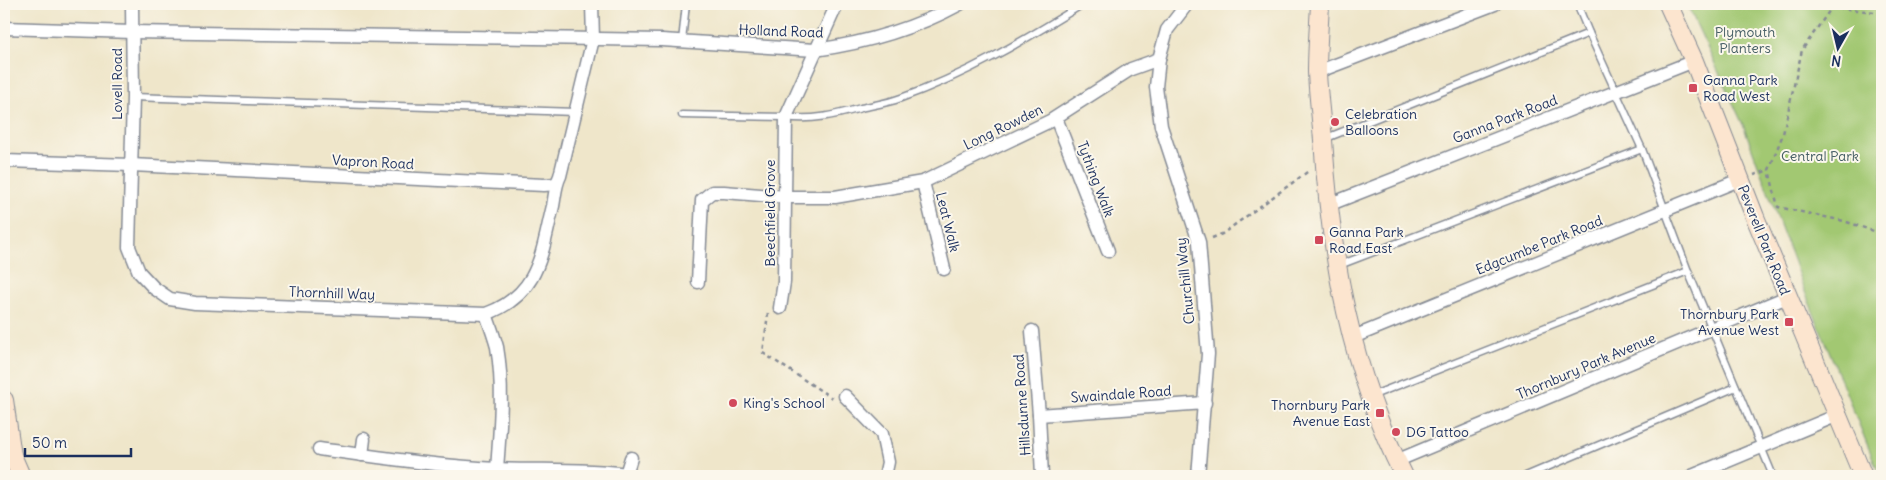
<svg xmlns="http://www.w3.org/2000/svg" width="1886" height="480" viewBox="0 0 1886 480" font-family="Delius,sans-serif">
<style>
.green{fill:#a2c872;stroke:#5e7c68}
.lines{fill:none;stroke-linecap:round;stroke-linejoin:round}
.lane-casing{stroke:#858a94;stroke-width:9}
.street-casing{stroke:#858a94;stroke-width:15}
.secondary-casing{stroke:#858a94;stroke-width:20}
.path{stroke:#858a94;stroke-width:2.5;stroke-dasharray:4 4;stroke-linecap:butt}
.lane{stroke:#fff;stroke-width:6}
.street{stroke:#fff;stroke-width:12}
.secondary{stroke:#fce5cf;stroke-width:18}
.poi-dot{fill:#d1495b;stroke:#fbf7ec;stroke-width:2}
.labels{text-anchor:middle;stroke-width:4;stroke-linejoin:round;paint-order:stroke}
.street-label{font-size:14px;fill:#1b2f5e;stroke:#fbf7ec}
.park-label{font-size:14px;fill:#445d64;stroke:#fbf7ec}
.poi-label{font-size:14px;fill:#1b2f5e;stroke:#fbf7ec;text-anchor:start}
</style>
<rect width="100%" height="100%" fill="#fbf7ec"/>
<filter id="ink" filterUnits="userSpaceOnUse"><feTurbulence type="fractalNoise" baseFrequency=".02" numOctaves="2"/><feDisplacementMap in="SourceGraphic" scale="10" xChannelSelector="R" yChannelSelector="G"/><feConvolveMatrix kernelMatrix="1 2 1 2 8 2 1 2 1" color-interpolation-filters="sRGB"/></filter>
<filter id="wash" filterUnits="userSpaceOnUse"><feTurbulence type="fractalNoise" baseFrequency=".0096" numOctaves="4" result="noise"/><feDisplacementMap in="SourceGraphic" scale="20" xChannelSelector="R" yChannelSelector="G"/><feGaussianBlur stdDeviation="1.12" result="paint"/><feColorMatrix in="noise" values="0 0 0 0 0 0 0 0 0 0 0 0 0 0 0 0 0 1.4 0 .05"/><feComposite in="paint" operator="in"/></filter>
<g filter="url(#wash)">
<rect width="100%" height="100%" fill="#efe6ca"/>
<polygon class="green" points="1687,4 1882,4 1882,476 1880,476 1803,287 1744,127"/>
</g>
<g filter="url(#ink)">
<g class="lines">
<defs>
<g id="lane">
<polyline points="1577,4 1589,33 1642,149 1688,271 1773,476"/>
<polyline points="682,41 686,4"/>
<polyline points="133,97 575,112"/>
<path d="M682 115 786 117C811 121 836 115 861 108 874 105 888 103 901 98 966 75 1025 40 1083 4"/>
<polyline points="1324,139 1589,33"/>
<polyline points="1337,266 1642,149"/>
<polyline points="1371,396 1688,271"/>
<polyline points="1526,476 1736,387"/>
</g>
<g id="street">
<path d="M132 4 133 97 129 247 139 272 154 288 170 299 195 303 486 314C540 294 541 254 553 206 555 196 555 186 560 176L593 39 592 4"/>
<path d="M4 28 132 32 662 40 815 50C866 43 916 28 960 4"/>
<polyline points="1159,59 1156,87 1161,126 1199,242 1208,354 1198,476"/>
<polyline points="1317,72 1495,4"/>
<polyline points="1056,118 1108,251"/>
<polyline points="4,161 131,165 544,185 556,184"/>
<polyline points="923,182 944,269"/>
<polyline points="1328,205 1694,61"/>
<polyline points="698,282 702,200 712,192 724,192 786,197 835,197 923,182 1050,121 1131,69 1159,59 1167,30 1187,4"/>
<polyline points="780,308 784,282 786,117 837,4"/>
<path d="M486 314C490 325 494 336 497 347 504 388 500 428 497 469"/>
<polyline points="1032,331 1039,415 1042,476"/>
<polyline points="1351,338 1739,180"/>
<polyline points="845,396 882,434 888,462 885,476"/>
<polyline points="1039,415 1205,403"/>
<path d="M319 449C378 457 437 466 497 469 540 471 583 468 626 474V476"/>
<polyline points="362,455 364,439"/>
<polyline points="1396,461 1787,297"/>
<polyline points="626,474 631,458"/>
<polyline points="1692,476 1838,415"/>
</g>
<g id="secondary">
<path d="M1320 4C1319 26 1317 49 1317 72 1318 95 1321 117 1323 140 1331 259 1350 369 1404 476"/>
<polyline points="1668,4 1694,61 1755,217 1863,476"/>
<polyline points="4,400 12,456"/>
<polyline points="8,446 21,476"/>
</g>
</defs>
<use href="#lane" class="lane-casing"/>
<use href="#street" class="street-casing"/>
<use href="#secondary" class="secondary-casing"/>
<g class="path">
<polyline points="1882,13 1832,7 1802,50 1783,134 1769,170 1778,207 1844,221 1882,234"/>
<polyline points="1754,175 1769,170"/>
<polyline points="1212,238 1222,234 1310,170"/>
<polyline points="768,313 763,353 832,398"/>
</g>
<use href="#lane" class="lane"/>
<use href="#street" class="street"/>
<use href="#secondary" class="secondary"/>
</g>
</g>
<g class="poi-dot">
<rect x="1688" y="83" width="10" height="10" rx="2.5"/>
<circle cx="1335" cy="122" r="5"/>
<rect x="1314" y="235" width="10" height="10" rx="2.5"/>
<rect x="1784" y="317" width="10" height="10" rx="2.5"/>
<circle cx="733" cy="403" r="5"/>
<rect x="1375" y="408" width="10" height="10" rx="2.5"/>
<circle cx="1396" cy="432" r="5"/>
</g>
<g class="labels">
<g class="street-label">
<text transform="translate(781 31) rotate(2)" y="5">Holland Road</text>
<text transform="translate(117 84) rotate(-90)" y="5">Lovell Road</text>
<text transform="translate(1505 119) rotate(-21)" y="5">Ganna Park Road</text>
<text transform="translate(1003 127) rotate(-26)" y="5">Long Rowden</text>
<text transform="translate(373 162) rotate(3)" y="5">Vapron Road</text>
<text transform="translate(1096 179) rotate(69)" y="5">Tything Walk</text>
<text transform="translate(770 213) rotate(-90)" y="5">Beechfield Grove</text>
<text transform="translate(948 222) rotate(76)" y="5">Leat Walk</text>
<text transform="translate(1764 240) rotate(68)" y="5">Peverell Park Road</text>
<text transform="translate(1539 245) rotate(-22)" y="5">Edgcumbe Park Road</text>
<text transform="translate(1185 281) rotate(-96)" y="5">Churchill Way</text>
<text transform="translate(332 293) rotate(2)" y="5">Thornhill Way</text>
<text transform="translate(1586 366) rotate(-23)" y="5">Thornbury Park Avenue</text>
<text transform="translate(1121 394) rotate(-4)" y="5">Swaindale Road</text>
<text transform="translate(1022 405) rotate(-94)" y="5">Hillsdunne Road</text>
</g>
<g class="park-label">
<text x="1745" y="37">Plymouth<tspan x="1745" dy="16">Planters</tspan></text>
<text x="1820" y="161">Central Park</text>
</g>
<g class="poi-label">
<text x="1703" y="85">Ganna Park<tspan x="1703" dy="16">Road West</tspan></text>
<text x="1345" y="119">Celebration<tspan x="1345" dy="16">Balloons</tspan></text>
<text x="1329" y="237">Ganna Park<tspan x="1329" dy="16">Road East</tspan></text>
<text x="1779" y="319" text-anchor="end">Thornbury Park<tspan x="1779" dy="16">Avenue West</tspan></text>
<text x="743" y="408">King's School</text>
<text x="1370" y="410" text-anchor="end">Thornbury Park<tspan x="1370" dy="16">Avenue East</tspan></text>
<text x="1406" y="437">DG Tattoo</text>
</g>
</g>
<rect width="1886" height="480" fill="none" stroke="#fbf7ec" stroke-width="20"/>
<g transform="translate(1838 48) rotate(188)" stroke="#fbf7ec" stroke-width="4" paint-order="stroke">
<path d="M0-4L9 19L0 12L-9 19Z" fill="#1b2f5e"/>
<text y="-8" font-size="14" font-weight="bold" text-anchor="middle" fill="#1b2f5e">N</text>
</g>
<path d="M25 448v8h106v-8" fill="none" stroke="#1b2f5e" stroke-width="2.5"/>
<text x="32" y="448" font-size="15" fill="#1b2f5e" stroke="#fbf7ec" stroke-width="4" paint-order="stroke">50 m</text>
</svg>
